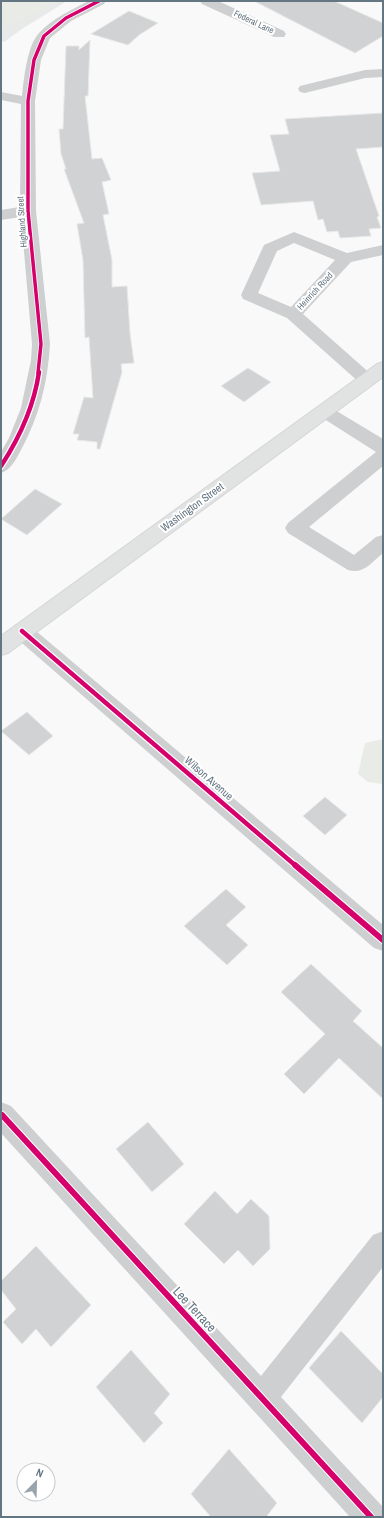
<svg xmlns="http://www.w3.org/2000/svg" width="384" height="1518" viewBox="0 0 384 1518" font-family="'Archivo Narrow',sans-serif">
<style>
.built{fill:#e8e9e9}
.green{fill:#e8ebe6}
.building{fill:#d0d2d3;stroke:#e8e8e8}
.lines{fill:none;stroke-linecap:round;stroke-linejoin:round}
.major-casing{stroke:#d5d6d7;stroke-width:2}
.minor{fill:#cecfd0;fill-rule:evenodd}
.major{fill:#e1e2e2;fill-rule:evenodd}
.cycleway-far2-casing{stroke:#fff;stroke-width:5}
.cycleway-far1-casing{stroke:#fff;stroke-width:7}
.cycleway-casing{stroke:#fff;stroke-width:8}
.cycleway-far2{stroke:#d6006c;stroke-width:3.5}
.cycleway-far1{stroke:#d6006c;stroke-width:4.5}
.cycleway{stroke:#d6006c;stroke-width:6}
.labels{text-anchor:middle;stroke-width:4;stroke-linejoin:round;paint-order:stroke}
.far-street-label{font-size:9px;fill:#657683;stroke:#fff}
.street-label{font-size:11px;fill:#657683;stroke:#fff}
.near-street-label{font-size:13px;fill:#657683;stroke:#fff}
</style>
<rect width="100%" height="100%" fill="#f9f9f9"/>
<polygon class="built" points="1,1 67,1 22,29 4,42 1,41"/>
<g class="green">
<polygon points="1,1 58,1 2,28"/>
<polygon points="383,739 383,784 368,782 358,774 365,743"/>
</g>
<g class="building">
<polygon points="254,1 334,1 383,23 383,36 355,53"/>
<polygon points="129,11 158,23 139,35 128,45 91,34"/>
<polygon points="90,40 88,96 85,96 92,159 102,158 111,180 102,182 109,214 103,215 112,260 112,287 127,286 130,333 134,363 121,364 122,372 100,449 97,449 97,442 77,440 79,434 73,434 84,397 93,398 89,337 85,338 83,260 77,224 84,223 64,169 66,169 61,154 59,129 63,129 66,46 79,46 79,50"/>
<polygon points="383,113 383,147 356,149 379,216 377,217 381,228 369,229 371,236 340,238 338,231 327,232 323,219 318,220 313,201 261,205 252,173 280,171 270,135 289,134 285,119"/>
<polygon points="248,368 271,382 244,402 221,386"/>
<polygon points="35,489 62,504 27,535 1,519"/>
<polygon points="27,712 53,736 29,755 1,731"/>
<polygon points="325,797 347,815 325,835 303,816"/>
<polygon points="226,889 246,907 226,925 248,945 227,965 184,926"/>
<polygon points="311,964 362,1011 353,1021 383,1048 383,1099 339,1058 304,1094 284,1074 325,1034 281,992"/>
<polygon points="148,1122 184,1164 152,1192 116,1149"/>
<polygon points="215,1191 237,1214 251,1199 269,1216 270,1249 253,1266 238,1250 224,1264 184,1224"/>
<polygon points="36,1246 91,1305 51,1347 36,1329 22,1344 3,1322 16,1309 1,1290 1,1281"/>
<polygon points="341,1331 383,1374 383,1397 362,1423 309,1368"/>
<polygon points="131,1350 170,1394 154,1413 163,1423 144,1443 96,1387"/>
<polygon points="229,1449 277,1503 266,1517 211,1517 191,1494"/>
</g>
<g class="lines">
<defs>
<polygon id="major" points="383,362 383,377 8,653 1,655 1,636 377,364"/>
</defs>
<use href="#major" class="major-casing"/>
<g class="minor">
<path d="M89 1H106L104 4 71 21 50 38 41 60 35 101 36 211 50 344C48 382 39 417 21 450 16 459 11 470 1 473V452L9 438 21 408 31 360 32 344 21 217 1 220V210L20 207 21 104 1 100V92L22 96C24 78 27 46 39 33 53 18 71 10 89 1Z"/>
<polygon points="200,1 218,1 284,31 286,34 284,37 274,37 202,4"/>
<polygon points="383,69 383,77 365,78 305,93 300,92 298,89 300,86 365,70"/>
<path d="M294 232 347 253 383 245V255L351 262 303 314 373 376 376 380 373 384 367 386 361 384 287 318 243 299 241 295 264 245ZM294 243 335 260 291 307 258 293 277 251Z"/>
<path d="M324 405 330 407 383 439V466L309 527 354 555 376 537 383 535V553C372 562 363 575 348 570L288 533 285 528 288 523 376 452 318 415 315 411 318 407Z"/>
<polygon points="22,623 29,625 383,925 383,951 374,948 15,637 12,631 15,625"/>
<polygon points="1,1102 11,1106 261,1376 373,1235 383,1231 383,1267 281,1397 382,1506 383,1517 350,1517 1,1133"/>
</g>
<use href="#major" class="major"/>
<defs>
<polyline id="cycleway-far2" points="38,373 41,344 28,211 28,101 34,60 44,36 66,18 99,1"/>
<g id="cycleway-far1">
<path d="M1 466C20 437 34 406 39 372"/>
<polyline points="22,631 296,866"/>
</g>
<g id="cycleway">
<polyline points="295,865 383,940"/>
<polyline points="2,1115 371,1517"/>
</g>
</defs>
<use href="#cycleway-far2" class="cycleway-far2-casing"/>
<use href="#cycleway-far1" class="cycleway-far1-casing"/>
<use href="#cycleway" class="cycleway-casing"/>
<use href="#cycleway-far2" class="cycleway-far2"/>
<use href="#cycleway-far1" class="cycleway-far1"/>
<use href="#cycleway" class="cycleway"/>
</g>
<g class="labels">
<g class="far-street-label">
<text transform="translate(254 22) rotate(25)" y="3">Federal Lane</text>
<text transform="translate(22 222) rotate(-94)" y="3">Highland Street</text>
<text transform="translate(315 291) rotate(-47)" y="3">Heinrich Road</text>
</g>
<g class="street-label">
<text transform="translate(192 507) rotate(-36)" y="4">Washington Street</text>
<text transform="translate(209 778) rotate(41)" y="4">Wilson Avenue</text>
</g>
<g class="near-street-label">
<text transform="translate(195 1309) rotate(47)" y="5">Lee Terrace</text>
</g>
</g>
<rect width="384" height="1518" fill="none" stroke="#657683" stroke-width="4"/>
<g transform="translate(36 1482) rotate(23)"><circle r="19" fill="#ffffff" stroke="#c1c8cd"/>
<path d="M0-3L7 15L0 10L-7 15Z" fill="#99a4ac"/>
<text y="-6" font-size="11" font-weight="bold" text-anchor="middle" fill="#657683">N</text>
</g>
</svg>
